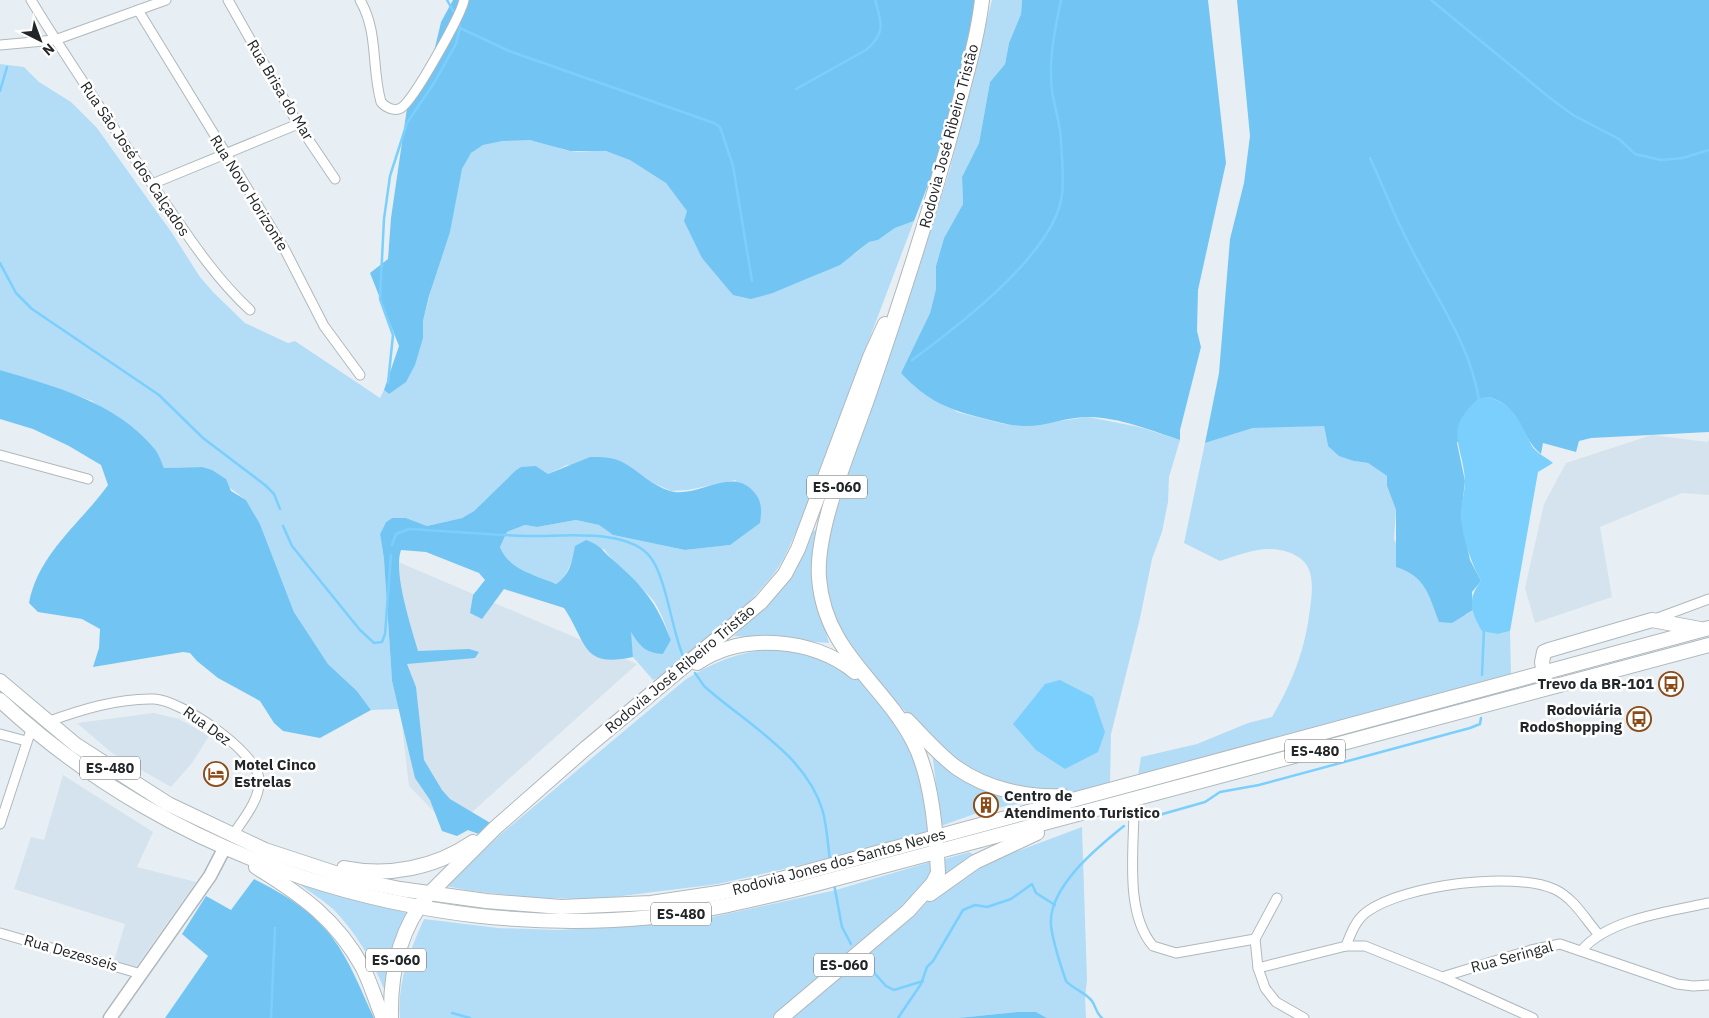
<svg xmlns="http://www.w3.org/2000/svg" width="1709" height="1018" viewBox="0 0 1709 1018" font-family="'IBM Plex Sans',sans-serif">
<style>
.built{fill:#d4e3ed}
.green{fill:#b3ddf6}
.forest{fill:#72c5f3}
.water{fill:#7bcffd}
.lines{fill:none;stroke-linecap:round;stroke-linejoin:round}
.stream{stroke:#7bcffd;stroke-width:2.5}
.street-casing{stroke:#b0b8bc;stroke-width:11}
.secondary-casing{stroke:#b0b8bc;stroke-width:15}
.primary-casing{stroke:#b0b8bc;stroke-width:16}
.street{stroke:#fff;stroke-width:9}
.secondary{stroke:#fff;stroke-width:12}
.primary{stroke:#fff;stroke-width:14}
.labels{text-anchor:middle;stroke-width:5;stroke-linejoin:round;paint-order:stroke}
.shield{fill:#fff;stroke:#656768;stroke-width:1}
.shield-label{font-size:14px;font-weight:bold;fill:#232628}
.street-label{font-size:15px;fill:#232628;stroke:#fff}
.poi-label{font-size:15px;font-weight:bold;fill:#232628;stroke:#fff;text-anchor:end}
</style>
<rect width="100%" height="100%" fill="#e7eff4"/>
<g class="built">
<polygon points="1652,435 1707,442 1709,440 1709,495 1682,493 1600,527 1612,597 1535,623 1525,588 1544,504 1566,463"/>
<polygon points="382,555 637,664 452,830 409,786"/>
<polygon points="154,713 179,719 209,736 192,763 171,787 112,753 77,723"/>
<polygon points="63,775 153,832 137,867 196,882 135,968 114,961 125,924 14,889 31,837 44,840"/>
</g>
<g class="green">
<polygon points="992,0 1022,0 1021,14 1009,43 1005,64 990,82 979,143 962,177 963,204 944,238 936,266 936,289 930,313 901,373 957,412 1004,424 1023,426 1088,417 1139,427 1180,440 1169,477 1168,502 1162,532 1152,559 1140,618 1111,734 1110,784 1088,791 1048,792 1006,786 961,765 946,753 870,676 838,633 823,589 828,539 865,419 911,292 950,169"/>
<path d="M0 64 24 67 39 82 71 102 97 128 172 233 200 277 214 293 245 323 288 343 295 341 380 398 384 390 389 394 423 338V321L462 169C465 164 467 156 472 152 488 137 525 137 545 143 553 145 561 150 570 151 581 153 593 150 604 151 625 153 653 170 667 184 697 215 707 261 733 295L773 293 814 276 856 253 869 242 878 240 895 228 914 221 797 530C791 542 786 556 778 568 757 598 686 667 653 680L633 657 630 631 663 654 671 640C666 627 661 611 653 600 638 582 617 568 604 549L572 561 564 578 556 584C535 575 509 570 500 547L507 532 525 525 537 527 576 520 599 525 613 535 685 550 730 545 736 480 688 490 671 491 649 481 637 472 567 465 548 474 536 466 515 471 474 511 462 518 427 526 406 518H392L386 522 380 534 384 559 392 681 399 709 371 710 357 691 328 664 294 612 260 524 246 500 202 467 164 468 154 448 92 401 43 383 0 370Z"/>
<path d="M1300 425 1324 426 1328 446 1354 461 1368 463 1387 476V486L1396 510 1394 539 1408 571 1419 578 1429 594 1466 615 1473 610 1478 624 1498 634 1510 631 1511 676 1138 776 1141 757 1197 744 1248 723 1272 717C1293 681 1305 650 1310 609 1314 580 1315 557 1280 550 1259 546 1239 555 1220 561L1184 543 1205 443 1253 428Z"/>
<polygon points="817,530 820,534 821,615 829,643 734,636 787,583 799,563 811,531"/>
<path d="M772 649C799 653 829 657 852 673 884 696 911 738 921 776 925 793 927 811 930 829L923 837 718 884 598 899 536 898 472 891 446 886 500 835 685 680C715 661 737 653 772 649Z"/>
<polygon points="1540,676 1541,682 943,845 942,840"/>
<polygon points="932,751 1010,798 1026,802 997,808 994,797 975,802 977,813 941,826"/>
<polygon points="1082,827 1087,980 1085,998 1086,1018 1047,1018 1036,1012 1017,1012 958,1018 791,1018 939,892 994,860"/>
<polygon points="969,852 974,855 944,876 945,859"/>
<path d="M930 862 933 870 927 884 772 1018H400C397 983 410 950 424 919L498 928 558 930 685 923 836 890Z"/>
<path d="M299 884 407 913 393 945 385 991C373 962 356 932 333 909 323 900 310 892 299 884Z"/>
</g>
<g class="forest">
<polygon points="453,0 978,0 959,80 936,164 914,221 895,228 878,240 869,242 840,265 773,293 751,299 733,295 702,258 684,221 687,211 666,183 630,160 606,151 570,151 530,140 502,141 483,145 471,153 462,169 450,232 429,296 423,321 423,338 415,365 406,382 389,394 384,390 399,346 370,273 388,259 391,218 407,108 428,77 441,22"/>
<path d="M1022 0H1208L1226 163 1198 290 1197 331 1201 347 1180 430V440C1153 431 1115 416 1087 417 1066 417 1045 427 1023 426 1011 426 998 422 986 419 949 410 927 401 901 373L930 313 936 289V266L944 238 963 204 962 177 979 143 990 82 1005 64 1009 43 1021 14Z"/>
<path d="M1237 0H1709V432L1591 438 1579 441 1576 452 1543 443 1541 454C1519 436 1522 407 1489 397L1457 443 1465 481 1461 517 1470 560 1481 581 1472 592 1473 610 1452 623 1439 622C1429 596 1426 576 1396 567V510L1387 486V476L1368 463 1354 461 1339 456 1328 446 1324 426 1253 428 1205 443 1219 373 1230 239 1244 183 1250 136Z"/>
<path d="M0 370C54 386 115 402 153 447 158 452 161 461 164 468L202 467 212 470 226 479 231 491 246 500 260 524 294 612 328 664 357 691 371 710 320 738 283 731 274 723 260 701 218 678 197 661 190 653 183 652 93 667 99 648 100 629 82 619 38 612 29 603C38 554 80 524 108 485L101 465 69 446 33 429 0 419Z"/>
<path d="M590 457C602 457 614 457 624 463 640 472 651 485 670 491 696 499 731 466 753 491 762 500 762 510 760 523L730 545 685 550 613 535 599 525 576 520 537 527 525 525 507 532 500 547C509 570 535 575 556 584 570 575 572 562 575 546L586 540C601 545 602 551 613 560 644 587 656 602 671 640L663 654C645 653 640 646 631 632L633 657C581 668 588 644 564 608L504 589 482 619 470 613 473 595 485 580 479 573 426 552 401 550C393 573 411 626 418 651L469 649 479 652 475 658 407 664 416 687 424 760 442 790 450 799 492 824 481 835 468 830 457 836 442 831 430 800 415 778 392 681 384 559 380 534 386 522 392 518H406L427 526 462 518 474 511 515 471 521 467 536 466 548 474Z"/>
<path d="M254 879C282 893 311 910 331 936 350 960 361 991 374 1018H165L208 956 182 934 206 896 231 910Z"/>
<polygon points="1017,1012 1036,1012 1047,1018 958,1018"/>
</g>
<g class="water">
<path d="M1489 397C1516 406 1520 423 1532 446 1535 452 1547 458 1553 463L1538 472 1510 631 1498 634 1482 631C1471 613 1467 598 1481 581 1472 565 1461 534 1461 515 1461 504 1465 492 1465 481 1463 443 1442 431 1479 398Z"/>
<polygon points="1060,680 1093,697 1105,732 1098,752 1065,769 1036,750 1013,724 1045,684"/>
</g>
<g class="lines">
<g class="stream">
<polyline points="447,0 456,16"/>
<polyline points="1431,0 1550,98 1573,115 1619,139 1635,154 1661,160 1683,158 1709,150"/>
<polyline points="460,28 509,51 714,123 720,127 733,166 752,281"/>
<path d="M796 89 866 50C886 33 882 23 875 0"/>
<polyline points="0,91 7,67"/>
<path d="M1370 158C1383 186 1394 215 1408 242 1433 293 1470 343 1479 400"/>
<polyline points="0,263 16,293 32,309 159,395 203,438 265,485 274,494 280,509"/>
<path d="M912 360C957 327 1055 253 1062 195 1064 178 1062 159 1061 142 1061 125 1054 107 1052 90 1048 59 1055 30 1061 0"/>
<polyline points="388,383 393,335 380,299 384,219 390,176 407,123 434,83 456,44 460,28 458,21"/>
<polyline points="283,526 292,546 360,630 374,643 382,642 385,634 391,555"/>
<path d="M392 545 396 534 409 529C448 531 488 535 527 536 561 537 629 527 651 558 666 578 672 630 683 656"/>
<path d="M695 673 704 686C745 723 807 755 823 812 827 828 828 845 830 861"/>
<polyline points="1482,675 1484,629"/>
<polyline points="1145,819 1205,802 1220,792 1259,785 1470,728 1480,724 1481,718"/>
<polyline points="834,884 842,927 851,944"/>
<polyline points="868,966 886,986 894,990 923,981"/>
<polyline points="452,1013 470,1018"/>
<polyline points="271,1018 275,928"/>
<polyline points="898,1018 921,984 927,967 933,961 963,910 975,905 987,907 1011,899 1032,884 1036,893 1055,905"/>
<path d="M1102 1018C1096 1013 1096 1007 1092 1001 1085 992 1073 989 1066 981 1060 963 1053 944 1051 925 1048 887 1098 847 1124 826"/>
</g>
<defs>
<g id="street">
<path d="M31 0C69 63 111 124 152 184 183 228 211 274 250 310"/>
<polyline points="228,0 298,124 335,179"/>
<path d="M360 0C379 33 371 67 381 102 385 107 394 112 401 108 414 100 461 15 464 0"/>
<polyline points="138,10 285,250 324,326 360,375"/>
<polyline points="0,45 55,40 166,0"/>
<polyline points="152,184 298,124"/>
<polyline points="0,455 88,479"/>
<polyline points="1655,619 1709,599"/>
<path d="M47 722C80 710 118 698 154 699 181 700 256 751 259 779 261 799 242 821 232 836"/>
<polyline points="0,734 26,741"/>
<path d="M1134 800C1135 844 1123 911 1153 946L1176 953 1255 939"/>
<polyline points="0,824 31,730"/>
<polyline points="1277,898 1255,939 1258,968 1265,988 1276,1002 1304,1018"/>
<polyline points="0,933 141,974"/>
<path d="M1346 946C1351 933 1356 919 1368 911 1405 885 1513 871 1554 889 1574 898 1585 919 1599 935"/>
<path d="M1582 950C1608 919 1671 911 1709 903"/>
<polyline points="1258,968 1346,946 1365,946 1442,977 1533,1018"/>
<polyline points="1442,977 1531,950 1560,944 1677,984 1693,986 1709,985"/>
</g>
<polyline id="secondary" points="110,1018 210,876 224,849"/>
<g id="primary">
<path d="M697 663C743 632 813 638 855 672"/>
<polyline points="0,681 76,745 168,804 265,850 353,879 400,889 486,901 561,907 651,903 718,893 762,884 1709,628"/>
<polyline points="1545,681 1542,662 1544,652 1549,650 1652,620 1700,629"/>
<path d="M0 700C172 861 419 940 653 917 703 912 752 900 801 888L1709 645"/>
<path d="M907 720C923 736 939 755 957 768 987 789 1027 798 1063 796"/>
<path d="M256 867C302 895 337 920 363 968 371 984 376 1002 383 1018"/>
<path d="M344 868C389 877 435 868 473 842"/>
<polyline points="930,894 975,862 1037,833"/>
<path d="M391 1018C390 973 399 930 428 895L495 828 586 748 761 602 785 574 798 549 870 357 885 324"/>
<path d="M781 1018 908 911 933 883 938 873C936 832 932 777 913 741 881 680 825 653 819 578 815 528 852 444 869 394 900 304 929 215 954 123 964 82 977 42 982 0"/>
</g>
</defs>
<use href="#street" class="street-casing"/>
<use href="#secondary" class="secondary-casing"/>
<use href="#primary" class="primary-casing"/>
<use href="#street" class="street"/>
<use href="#secondary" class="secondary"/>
<use href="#primary" class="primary"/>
</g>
<defs>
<symbol id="bus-ring" viewBox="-11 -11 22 22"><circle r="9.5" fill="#fff" stroke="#8b4a16" stroke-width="1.5"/><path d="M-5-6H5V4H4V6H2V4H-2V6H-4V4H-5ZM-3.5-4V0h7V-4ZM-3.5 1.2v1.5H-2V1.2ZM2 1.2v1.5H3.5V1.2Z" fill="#8b4a16"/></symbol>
<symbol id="hotel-ring" viewBox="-11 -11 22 22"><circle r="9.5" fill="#fff" stroke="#8b4a16" stroke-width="1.5"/><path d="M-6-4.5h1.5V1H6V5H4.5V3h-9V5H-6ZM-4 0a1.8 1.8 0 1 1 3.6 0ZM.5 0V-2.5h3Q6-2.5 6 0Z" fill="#8b4a16"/></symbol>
<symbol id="building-ring" viewBox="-11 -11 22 22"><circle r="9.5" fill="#fff" stroke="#8b4a16" stroke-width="1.5"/><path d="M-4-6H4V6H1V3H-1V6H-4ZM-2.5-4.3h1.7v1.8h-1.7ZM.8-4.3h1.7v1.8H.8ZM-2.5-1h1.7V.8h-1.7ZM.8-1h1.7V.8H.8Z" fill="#8b4a16"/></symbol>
</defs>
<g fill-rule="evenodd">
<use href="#bus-ring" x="1657" y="670" width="28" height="28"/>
<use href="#bus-ring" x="1625" y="705" width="28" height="28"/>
<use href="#hotel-ring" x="202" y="760" width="28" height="28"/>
<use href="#building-ring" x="972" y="791" width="28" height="28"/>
</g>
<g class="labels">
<g class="shield">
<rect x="807" y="475.5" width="60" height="23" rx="4"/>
<rect x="1285" y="739.5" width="60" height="23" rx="4"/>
<rect x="80" y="756.5" width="60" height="23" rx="4"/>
<rect x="651" y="902.5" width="60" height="23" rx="4"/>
<rect x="366" y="948.5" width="60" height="23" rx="4"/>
<rect x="814" y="953.5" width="60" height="23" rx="4"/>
</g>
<g class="shield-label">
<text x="837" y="492">ES-060</text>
<text x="1315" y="756">ES-480</text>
<text x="110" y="773">ES-480</text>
<text x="681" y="919">ES-480</text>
<text x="396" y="965">ES-060</text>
<text x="844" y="970">ES-060</text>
</g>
<g class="street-label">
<text transform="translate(280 90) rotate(59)" y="5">Rua Brisa do Mar</text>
<text transform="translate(949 136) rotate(-75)" y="5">Rodovia José Ribeiro Tristão</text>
<text transform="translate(135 159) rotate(56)" y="5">Rua São José dos Calçados</text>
<text transform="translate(249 193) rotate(58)" y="5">Rua Novo Horizonte</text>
<text transform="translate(680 669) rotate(-40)" y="5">Rodovia José Ribeiro Tristão</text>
<text transform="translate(207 726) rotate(36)" y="5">Rua Dez</text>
<text transform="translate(839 862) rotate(-15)" y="5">Rodovia Jones dos Santos Neves</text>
<text transform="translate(71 953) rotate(16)" y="5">Rua Dezesseis</text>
<text transform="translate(1512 957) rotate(-15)" y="5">Rua Seringal</text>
</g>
<g class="poi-label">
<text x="1654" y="689">Trevo da BR-101</text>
<text x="1622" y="715">Rodoviária<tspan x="1622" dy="17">RodoShopping</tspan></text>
<text x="234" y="770" text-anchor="start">Motel Cinco<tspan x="234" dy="17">Estrelas</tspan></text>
<text x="1004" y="801" text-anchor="start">Centro de<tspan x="1004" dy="17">Atendimento Turistico</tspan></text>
</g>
</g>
<g transform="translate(40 40) rotate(138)" stroke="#ffffff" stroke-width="4" paint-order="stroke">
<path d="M0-4L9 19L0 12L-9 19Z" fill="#232628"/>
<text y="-8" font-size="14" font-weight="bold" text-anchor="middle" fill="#232628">N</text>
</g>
</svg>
